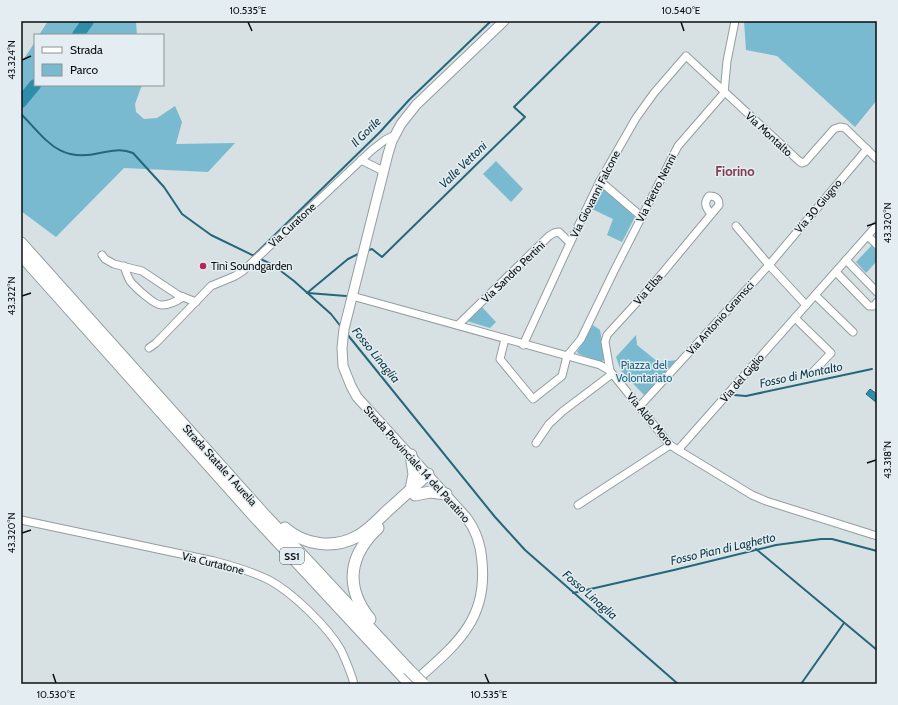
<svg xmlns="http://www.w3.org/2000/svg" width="898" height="705" viewBox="0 0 898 705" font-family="Cabin,sans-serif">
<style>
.green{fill:#79bad0}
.water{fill:#2e8da9;stroke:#24677b}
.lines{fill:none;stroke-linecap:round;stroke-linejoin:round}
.stream{stroke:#24677b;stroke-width:2}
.river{stroke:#2e8da9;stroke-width:12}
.minor-casing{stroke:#949da0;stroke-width:9}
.major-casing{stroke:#949da0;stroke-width:11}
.highway-casing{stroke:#949da0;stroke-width:13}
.minor{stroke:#fff;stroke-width:7}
.major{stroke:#fff;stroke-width:9}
.highway{stroke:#fff;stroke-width:11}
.highway-bridge-casing{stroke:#949da0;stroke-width:13;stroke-linecap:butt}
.highway-bridge{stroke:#fff;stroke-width:11}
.ticks{fill:none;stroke:#0b0e0f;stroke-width:1.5}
.poi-dot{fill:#b62656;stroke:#e4edf1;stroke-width:1.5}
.labels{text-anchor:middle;stroke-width:3;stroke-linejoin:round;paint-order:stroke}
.shield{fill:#e4edf1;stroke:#4c5153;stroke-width:1}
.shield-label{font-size:10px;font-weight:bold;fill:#0b0e0f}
.street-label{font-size:11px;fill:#0b0e0f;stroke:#e4edf1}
.poi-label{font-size:11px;fill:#0b0e0f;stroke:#e4edf1;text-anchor:start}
.park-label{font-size:11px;fill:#196176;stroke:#e4edf1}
.water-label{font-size:12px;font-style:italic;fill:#0e3845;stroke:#e4edf1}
.quarter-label{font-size:13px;font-weight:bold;fill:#833c4d;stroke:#e4edf1}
.neatline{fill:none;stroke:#0b0e0f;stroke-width:1.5}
.ticks-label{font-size:10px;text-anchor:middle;fill:#0b0e0f}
</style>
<rect width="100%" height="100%" fill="#d7e0e3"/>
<g class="green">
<polygon points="48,21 136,21 137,35 39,35"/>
<polygon points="744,21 877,21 877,100 855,127 777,56 746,50"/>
<polygon points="35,42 35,85 142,85 135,104 136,112 144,119 157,118 175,106 182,122 176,144 235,143 208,172 124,168 56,237 21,211 21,63"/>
<polygon points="496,161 523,189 511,202 483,174"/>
<polygon points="603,188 635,217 622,242 607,235 613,219 592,209"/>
<polygon points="872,245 877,250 877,261 866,273 856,262"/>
<polygon points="482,307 496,322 490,328 467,321"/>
<polygon points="593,325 600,330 605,359 601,362 579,354 577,352"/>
<polygon points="636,335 637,345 658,362 678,360 644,395 621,371 616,357"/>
</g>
<polygon class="water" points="870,389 877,394 877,403 866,394"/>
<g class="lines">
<g class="stream">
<path d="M21 114C47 140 58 163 100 153 112 151 121 148 133 153L164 187 182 214 211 235 273 265 294 281 331 314 342 328"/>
<polyline points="366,251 372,249 382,257 525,117 514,107 601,21"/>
<polyline points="253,256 380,132 409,100 491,21"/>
<polyline points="307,293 348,259 360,253"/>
<polyline points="308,293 346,296"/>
<polyline points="347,334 495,517 525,550 678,684"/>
<polyline points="734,395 746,396 872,369"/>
<polyline points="756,549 877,650"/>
<polyline points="573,593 674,570 776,545 821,539 832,539 877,551"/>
<polyline points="801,684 844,623"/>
</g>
<g class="river">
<polyline points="78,35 88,21"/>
<polyline points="21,102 35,85"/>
</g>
<defs>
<g id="minor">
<polyline points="361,160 383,171"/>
<polyline points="600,181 642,217"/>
<polyline points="736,226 769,265 806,305"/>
<polyline points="868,236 877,245"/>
<polyline points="102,255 105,259 114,264 142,271 178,295 196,302"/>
<polyline points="846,260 877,292"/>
<path d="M124 266C126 271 127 276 130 281 135 287 155 306 162 305 169 305 177 301 183 297"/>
<polyline points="836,272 869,306 874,306 877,302"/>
<polyline points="815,295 853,332"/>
<polyline points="352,296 600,365 610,371 615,377 670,445 678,450 752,495 766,501 877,536"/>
<polyline points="795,318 831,353 813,372"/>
<polyline points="458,325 549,236 554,233 559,232 570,243"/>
<polyline points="505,339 500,359 533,399 562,376 567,356 581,339 614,271 678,146 724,93 727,61 735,21"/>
<polyline points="523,345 570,243 600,181 636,118 654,93 686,56 799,161 802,163 805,162 834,129 840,127 845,128 877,159"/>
<polyline points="149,348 156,343 211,286 235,276 243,271 372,150 385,140 395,135"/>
<path d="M610 371 605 342 607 335 650 288 719 205C719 199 716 196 709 196 703 203 706 208 711 214"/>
<polyline points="639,407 769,265 867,149"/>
<polyline points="536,443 549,424 563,411 612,374"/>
<polyline points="678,450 877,225"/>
<polyline points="578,505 670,445"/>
<path d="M21 520 214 561C233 566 251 571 269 580 292 592 328 627 341 650 346 661 351 672 354 684"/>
</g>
<path id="major" d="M413 683C453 647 488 622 482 562 481 546 476 530 466 517L357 397 351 386 343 366 342 348 344 329 388 154 392 141 401 124 416 105 504 21"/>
<g id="highway">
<polyline points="21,243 261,511 408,669"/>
<polyline points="21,255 254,516 410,684"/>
<polyline points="411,455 414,474 411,489"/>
<polyline points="415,495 430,492 446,494"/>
<path d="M285 528C304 545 333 549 356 537 368 531 378 520 387 511 401 499 414 486 428 474"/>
<path d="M370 619C344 587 349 555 378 528"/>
</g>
</defs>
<use href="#minor" class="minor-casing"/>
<use href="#major" class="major-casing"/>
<use href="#highway" class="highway-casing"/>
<use href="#minor" class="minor"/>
<use href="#major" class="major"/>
<use href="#highway" class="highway"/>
<defs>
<polyline id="highway-bridge" points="408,669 423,684"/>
</defs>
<use href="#highway-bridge" class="highway-bridge-casing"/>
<use href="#highway-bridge" class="highway-bridge"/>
</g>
<path class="ticks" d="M248 22 252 31M681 22 684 31M22 60 31 56M867 226 876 223M22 296 31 293M867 463 876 460M22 533 31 530M53 674 56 683M485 674 489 683"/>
<circle class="poi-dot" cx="203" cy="266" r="4"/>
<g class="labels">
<rect class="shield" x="280" y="548" width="24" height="16" rx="3"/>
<g class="shield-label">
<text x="292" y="560">SS1</text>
</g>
<g class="street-label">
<text transform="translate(769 134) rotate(43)" y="4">Via Montalto</text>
<text transform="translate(656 188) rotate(-63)" y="4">Via Pietro Nenni</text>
<text transform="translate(595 194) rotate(-63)" y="4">Via Giovanni Falcone</text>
<text transform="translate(818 206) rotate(-50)" y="4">Via 30 Giugno</text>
<text transform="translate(292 225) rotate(-43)" y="4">Via Curatone</text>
<text transform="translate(513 272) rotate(-44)" y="4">Via Sandro Pertini</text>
<text transform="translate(648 289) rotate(-49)" y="4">Via Elba</text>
<text transform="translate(720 318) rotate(-48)" y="4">Via Antonio Gramsci</text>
<text transform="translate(742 378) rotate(-49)" y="4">Via del Giglio</text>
<text transform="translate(650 419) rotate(50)" y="4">Via Aldo Moro</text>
<text transform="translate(417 464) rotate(48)" y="4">Strada Provinciale 14 del Paratino</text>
<text transform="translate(220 465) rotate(48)" y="4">Strada Statale 1 Aurelia</text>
<text transform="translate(213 563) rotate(14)" y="4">Via Curtatone</text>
</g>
<g class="poi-label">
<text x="211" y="270">Tinì Soundgarden</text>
</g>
<g class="park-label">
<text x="644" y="369">Piazza del<tspan x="644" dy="13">Volontariato</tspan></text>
</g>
<g class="water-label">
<text transform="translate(366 132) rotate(-45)" y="4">Il Gorile</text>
<text transform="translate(463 165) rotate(-44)" y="4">Valle Vettoni</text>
<text transform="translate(376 355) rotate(51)" y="4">Fosso Linaglia</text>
<text transform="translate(801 375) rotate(-12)" y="4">Fosso di Montalto</text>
<text transform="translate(723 549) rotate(-13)" y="4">Fosso Pian di Laghetto</text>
<text transform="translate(590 595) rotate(41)" y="4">Fosso Linaglia</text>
</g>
<g class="quarter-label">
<text x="735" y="176">Fiorino</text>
</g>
</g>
<rect width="898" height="705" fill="none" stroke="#e4edf1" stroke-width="44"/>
<rect x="34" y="34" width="130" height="52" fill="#e4edf1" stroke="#8d9497"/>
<rect x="42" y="47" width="20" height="6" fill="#ffffff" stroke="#8d9497"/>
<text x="70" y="54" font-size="12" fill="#0b0e0f">Strada</text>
<rect x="42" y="64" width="20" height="12" fill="#79bad0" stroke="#8d9497"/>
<text x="70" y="74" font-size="12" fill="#0b0e0f">Parco</text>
<rect x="22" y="22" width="854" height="661" class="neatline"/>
<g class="ticks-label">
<text x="248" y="14">10.535°E</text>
<text x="681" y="14">10.540°E</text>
<text transform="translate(11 60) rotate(-90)" y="4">43.324°N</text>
<text transform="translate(887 223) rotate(-90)" y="4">43.320°N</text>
<text transform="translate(11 296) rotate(-90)" y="4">43.322°N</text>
<text transform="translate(887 460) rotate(-90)" y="4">43.318°N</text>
<text transform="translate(11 533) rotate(-90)" y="4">43.320°N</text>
<text x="56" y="698">10.530°E</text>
<text x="489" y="698">10.535°E</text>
</g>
</svg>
